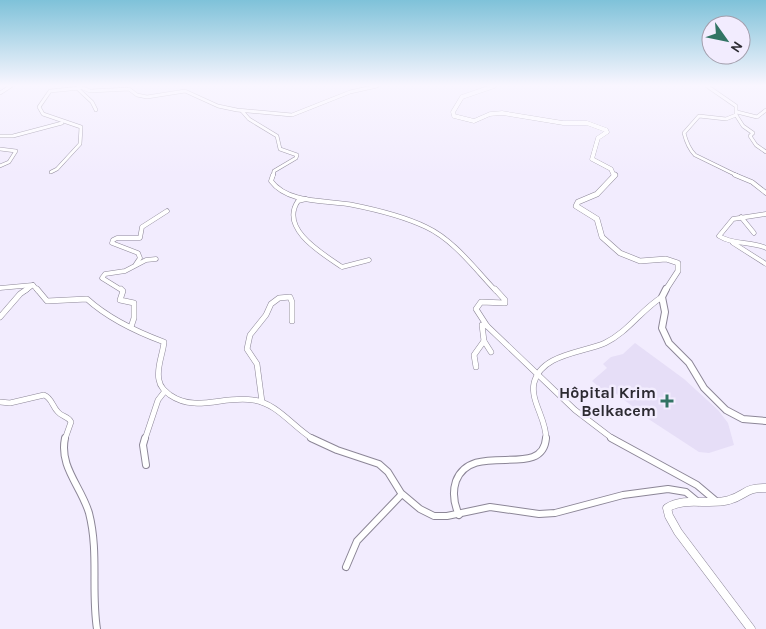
<svg xmlns="http://www.w3.org/2000/svg" width="766" height="629" viewBox="0 0 766 629" font-family="Karla,sans-serif">
<style>
.built{fill:#e6def7}
.lines{fill:none;stroke-linecap:round;stroke-linejoin:round}
.minor-far3-casing{stroke:#8c8697;stroke-width:4}
.minor-far2-casing{stroke:#8c8697;stroke-width:5}
.minor-far1-casing{stroke:#8c8697;stroke-width:6}
.minor-casing{stroke:#8c8697;stroke-width:8}
.major-far3-casing{stroke:#8c8697;stroke-width:4.5}
.major-far2-casing{stroke:#8c8697;stroke-width:6}
.major-far1-casing{stroke:#8c8697;stroke-width:8}
.major-casing{stroke:#8c8697;stroke-width:9}
.minor-far3{stroke:#fff;stroke-width:3}
.minor-far2{stroke:#fff;stroke-width:4}
.minor-far1{stroke:#fff;stroke-width:5}
.minor{stroke:#fff;stroke-width:6}
.major-far3{stroke:#fff;stroke-width:4}
.major-far2{stroke:#fff;stroke-width:5}
.major-far1{stroke:#fff;stroke-width:6}
.major{stroke:#fff;stroke-width:8}
.poi-dot{fill:#327464;stroke:#f2ecfe;stroke-width:2}
.labels{text-anchor:middle;stroke-width:5;stroke-linejoin:round;paint-order:stroke}
.poi-label{font-size:16px;font-weight:bold;fill:#2c2a31;stroke:#f2ecfe;text-anchor:end}
</style>
<rect width="100%" height="100%" fill="#f2ecfe"/>
<polygon class="built" points="635,343 684,379 718,410 728,423 734,445 709,453 699,452 650,420 609,388 605,392 592,381 607,368 603,364 611,357 623,354"/>
<g class="lines">
<defs>
<g id="minor-far3">
<polyline points="78,86 90,91 129,89 137,95 147,97 185,91 218,106 237,110 292,115 350,92 377,86"/>
<path d="M707 86 736 106V115L726 119 699 116 684 133C686 141 689 149 695 155L738 176"/>
<polyline points="77,88 92,102 96,110"/>
<polyline points="0,93 11,86"/>
<polyline points="242,111 249,119 277,136 280,149 297,155 296,158 274,171 273,176"/>
<polyline points="737,112 757,117 766,110"/>
<polyline points="736,115 743,126 753,133 750,136 756,145 766,152"/>
<polyline points="0,136 13,136 62,123"/>
<polyline points="0,149 16,151 9,162 0,166"/>
<polyline points="51,172 57,169 80,144 81,127 43,114 39,107 50,91 80,88"/>
</g>
<g id="minor-far2">
<path d="M273 175 271 181C288 204 327 200 353 205 378 210 403 216 426 227 454 240 475 269 496 291"/>
<polyline points="735,175 752,182 766,193"/>
<path d="M306 199 298 201C279 229 323 254 342 267L369 260"/>
<path d="M766 214 733 219 719 236C733 245 751 241 766 248"/>
<polyline points="741,217 754,233"/>
<polyline points="733,243 766,264"/>
<polyline points="136,264 140,258 138,253 112,243 113,240 117,238 140,238 142,227 167,211"/>
<polyline points="0,288 33,285 38,291"/>
<polyline points="25,291 33,285"/>
<polyline points="123,291 102,278 105,274 125,271 146,260 156,259"/>
</g>
<g id="minor-far1">
<path d="M37 289 47 301 87 299C109 319 137 332 164 342 163 354 156 368 159 380 160 387 165 391 170 395 196 413 224 395 253 400 277 403 293 427 313 439"/>
<polyline points="121,289 123,291 120,300 134,303 134,318 131,327"/>
<polyline points="495,289 505,300 505,303 481,302 476,309 487,326 575,410 613,439"/>
<polyline points="0,317 20,294 27,289"/>
<polyline points="484,341 491,352"/>
<polyline points="476,367 474,355 484,341 482,325 487,326"/>
<path d="M0 402 10 403 44 395C52 398 52 406 58 412 62 417 68 416 71 422L65 439"/>
<polyline points="262,402 257,364 247,349 250,335 266,315 271,304 279,298 290,297 292,302 292,321"/>
<polyline points="145,439 158,400 165,391"/>
<path d="M546 439C547 420 530 401 534 383 541 354 582 353 605 343 628 332 641 310 662 297"/>
</g>
<g id="minor">
<path d="M65 438C59 467 81 486 89 513 99 552 91 590 97 629"/>
<polyline points="145,438 143,445 146,465"/>
<polyline points="311,438 337,450 379,464 388,472 401,493 420,509 434,516 447,516 490,507 539,514 555,513 623,495 668,489 686,492 698,502"/>
<polyline points="611,438 697,485 716,501"/>
<path d="M459 515C454 504 452 493 456 481 472 439 543 481 546 438"/>
<polyline points="346,567 357,541 401,495"/>
</g>
<polyline id="major-far3" points="494,86 462,97 453,112 454,116 474,121 490,114 502,113 563,123 587,123 606,130 607,132 598,138 592,159 611,169 614,176"/>
<polyline id="major-far2" points="615,175 597,194 578,202 576,206 597,219 602,237 620,253 640,261 666,259 678,263 678,271 665,291"/>
<polyline id="major-far1" points="666,289 662,297 665,312 662,328 669,343 689,363 704,388 726,410 743,419 766,421"/>
<path id="major" d="M751 629 678 532 669 516 667 508C685 496 709 506 729 500 745 496 745 487 766 488"/>
</defs>
<use href="#minor-far3" class="minor-far3-casing"/>
<use href="#minor-far2" class="minor-far2-casing"/>
<use href="#minor-far1" class="minor-far1-casing"/>
<use href="#minor" class="minor-casing"/>
<use href="#major-far3" class="major-far3-casing"/>
<use href="#major-far2" class="major-far2-casing"/>
<use href="#major-far1" class="major-far1-casing"/>
<use href="#major" class="major-casing"/>
<use href="#minor-far3" class="minor-far3"/>
<use href="#minor-far2" class="minor-far2"/>
<use href="#minor-far1" class="minor-far1"/>
<use href="#minor" class="minor"/>
<use href="#major-far3" class="major-far3"/>
<use href="#major-far2" class="major-far2"/>
<use href="#major-far1" class="major-far1"/>
<use href="#major" class="major"/>
</g>
<linearGradient id="sky" x2="0" y2="1"><stop stop-color="#7fc2d9"/><stop offset="0.49" stop-color="#f9f6ff"/><stop offset="1" stop-color="#f9f6ff" stop-opacity="0"/></linearGradient>
<rect width="766" height="174" fill="url(#sky)"/>
<path class="poi-dot" d="M664.5 393.5h5v5h5v5h-5v5h-5v-5h-5v-5h5z"/>
<g class="labels">
<g class="poi-label">
<text x="656" y="398">Hôpital Krim<tspan x="656" dy="18">Belkacem</tspan></text>
</g>
</g>
<g transform="translate(726 40) rotate(123)"><circle r="24" fill="#f2ecfe" stroke="#a39eac"/>
<path d="M0-4L9 19L0 12L-9 19Z" fill="#327464"/>
<text y="-8" font-size="14" font-weight="bold" text-anchor="middle" fill="#2c2a31">N</text>
</g>
</svg>
